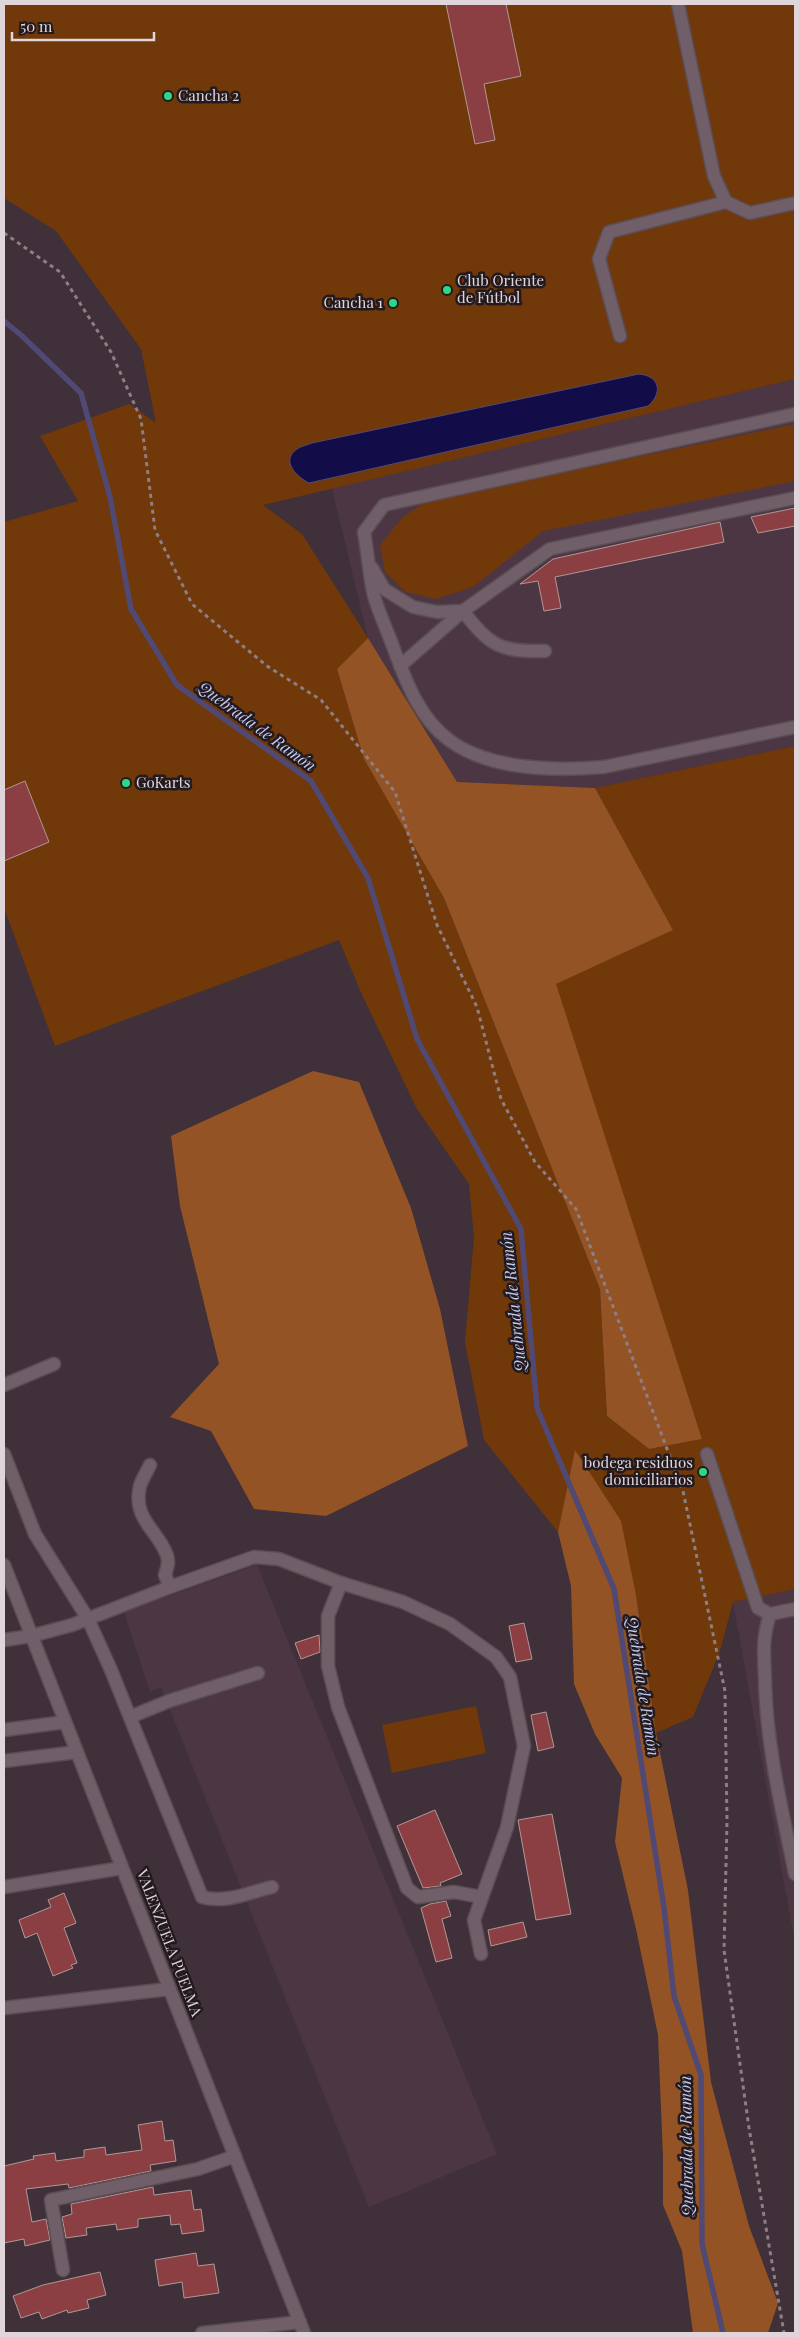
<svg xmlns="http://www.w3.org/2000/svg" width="799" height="2337" viewBox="0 0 799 2337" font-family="'Playfair Display',serif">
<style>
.built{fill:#4d3643}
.green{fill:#71380a}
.forest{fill:#945324}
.water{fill:#120d49;stroke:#504974}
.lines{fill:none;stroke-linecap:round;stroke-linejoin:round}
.stream{stroke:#504974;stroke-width:5.5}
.building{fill:#8c3f42;stroke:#af9898}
.minor-casing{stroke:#5a4d54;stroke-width:15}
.path{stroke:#8d7f86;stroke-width:3;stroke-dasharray:4 4;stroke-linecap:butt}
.minor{stroke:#705e68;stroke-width:12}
.poi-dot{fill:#2ed883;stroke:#221a1e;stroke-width:2}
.labels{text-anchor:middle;stroke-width:5;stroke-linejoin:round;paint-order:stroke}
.poi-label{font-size:15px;fill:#e0d5da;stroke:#221a1e;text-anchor:start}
.street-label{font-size:15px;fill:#e0d5da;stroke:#221a1e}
.water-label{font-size:16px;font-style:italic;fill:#c4cbf1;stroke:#221a1e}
</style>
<rect width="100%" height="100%" fill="#403039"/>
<g class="built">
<polygon points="795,379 795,746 595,788 457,782 368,638 332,488"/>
<polygon points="257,1565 497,2154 369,2207 161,1687 150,1692 124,1612"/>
<polygon points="795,1589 795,1943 733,1602"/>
</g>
<g class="green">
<polygon points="4,4 795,4 795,379 263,505 302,534 368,638 337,669 364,759 444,898 600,1289 607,1416 649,1449 702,1439 555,984 673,930 595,788 795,746 795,1589 733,1602 720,1651 693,1717 656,1733 636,1595 575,1451 558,1532 484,1440 465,1342 474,1237 469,1184 417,1109 363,997 339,940 55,1046 4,908 4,522 78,501 40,436 129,404 156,423 141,349 56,231 4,198"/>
<polygon points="795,424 795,481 543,531 473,587 436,599 406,592 385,572 380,545 402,518 427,501"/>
<polygon points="476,1706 486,1753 392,1773 382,1725"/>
</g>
<g class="forest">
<polygon points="368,638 457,782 595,788 673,930 556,984 702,1439 649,1449 607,1416 600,1289 444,898 364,759 337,669"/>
<polygon points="313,1071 359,1082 411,1208 440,1309 468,1446 326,1516 254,1509 211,1431 170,1417 219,1364 180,1206 171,1136"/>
<polygon points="575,1450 621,1521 636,1595 656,1733 688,1890 711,2082 749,2226 778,2303 768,2333 693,2333 682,2251 663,2205 663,2157 658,2035 636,1929 615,1842 622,1778 595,1734 574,1684 571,1586 558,1532"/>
</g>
<path class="water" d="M639 374C660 376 663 393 648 406L309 483C297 477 280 461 297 449 301 446 308 445 312 443Z"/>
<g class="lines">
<polyline class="stream" points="4,321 21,335 81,393 110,497 131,609 177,685 311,781 368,878 417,1039 521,1229 537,1408 614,1589 664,1908 674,1996 701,2075 702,2244 723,2333"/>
</g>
<g class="building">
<polygon points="446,4 506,4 521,76 484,84 495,140 475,144"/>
<polygon points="795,508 795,526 758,533 751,517"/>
<polygon points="720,522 724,542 555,577 561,608 544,611 538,581 520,584 553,559"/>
<polygon points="25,781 49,842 4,861 4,790"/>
<polygon points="524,1623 532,1659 516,1662 509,1626"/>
<polygon points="319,1635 320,1652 301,1659 295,1643"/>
<polygon points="546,1712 554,1747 538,1751 531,1715"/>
<polygon points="435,1810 462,1874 440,1883 441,1886 423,1888 397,1826"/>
<polygon points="552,1814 571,1914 536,1920 518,1820"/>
<polygon points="64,1893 76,1923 64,1928 77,1963 71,1965 73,1968 53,1976 37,1933 25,1938 19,1920 51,1907 48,1900"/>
<polygon points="446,1901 451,1916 442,1919 452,1958 436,1962 421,1908 430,1904"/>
<polygon points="523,1922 527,1937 491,1946 488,1930"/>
<polygon points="162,2121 165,2141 173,2140 176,2161 150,2165 151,2171 69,2188 68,2184 26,2189 32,2222 46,2219 50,2240 25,2246 24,2239 4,2243 4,2166 34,2159 33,2156 55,2153 56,2161 84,2157 84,2150 105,2147 106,2155 142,2150 138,2125"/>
<polygon points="153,2187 154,2195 191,2190 194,2210 201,2209 204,2231 182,2234 180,2224 171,2225 170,2215 138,2219 138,2227 117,2230 116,2224 86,2228 87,2235 66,2238 62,2217 72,2214 71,2204"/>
<polygon points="196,2253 198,2266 214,2264 219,2293 184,2298 182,2282 159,2286 155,2260"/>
<polygon points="100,2272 106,2295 87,2300 89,2308 68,2313 67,2310 42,2319 39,2312 21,2318 13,2296 43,2285"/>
</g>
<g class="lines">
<defs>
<g id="minor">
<polyline points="678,4 714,176 726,202 750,213 795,203"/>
<polyline points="620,336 599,259 609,232 726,202"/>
<path d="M795 414 384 505 364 532C368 553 369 576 374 596 378 610 384 623 389 636 403 672 416 716 449 740 489 770 556 771 604 767L795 727"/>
<polyline points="372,568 384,589 413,607 437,612 463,611 550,549 795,498"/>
<path d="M400 666 463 611C490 646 500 652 545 651"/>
<polyline points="4,1385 54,1364"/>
<path d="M4 1454 35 1534 88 1619 111 1670 202 1897C225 1904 250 1892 272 1887"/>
<polyline points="707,1454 758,1608 770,1614 795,1609"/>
<path d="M150 1465C147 1472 142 1479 140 1486 132 1518 157 1530 166 1553 170 1561 167 1568 165 1575L170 1587"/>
<polyline points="4,1565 304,2333"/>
<polyline points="341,1583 328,1616 328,1666 338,1707 407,1888 418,1897 454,1892 481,1897"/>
<path d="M770 1614C762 1640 764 1652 765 1678 766 1745 782 1809 795 1874"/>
<polyline points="4,1640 31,1636 72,1625 170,1587 254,1557 279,1559 341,1583 403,1602 450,1624 496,1657 510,1677 524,1746 507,1827 474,1920 481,1954"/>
<polyline points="130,1717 169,1701 258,1673"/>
<polyline points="4,1730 65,1722"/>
<polyline points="4,1761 77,1752"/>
<polyline points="4,1887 122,1868"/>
<polyline points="4,2008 169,1989"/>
<polyline points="63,2270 51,2200 198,2169 235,2156"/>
<polyline points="202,2333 300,2322"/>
</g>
</defs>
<use href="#minor" class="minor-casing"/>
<polyline class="path" points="4,233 60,272 111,352 141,419 155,530 192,604 267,666 321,700 395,792 437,925 477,1007 501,1099 535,1162 576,1209 683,1491 725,1691 727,1821 724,1950 749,2128 784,2333"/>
<use href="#minor" class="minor"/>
</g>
<g class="poi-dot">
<circle cx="168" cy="96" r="5"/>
<circle cx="447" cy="290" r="5"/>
<circle cx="393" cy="303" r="5"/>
<circle cx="126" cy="783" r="5"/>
<circle cx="703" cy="1472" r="5"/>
</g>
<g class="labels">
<g class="poi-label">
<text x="178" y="101">Cancha 2</text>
<text x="457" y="286">Club Oriente<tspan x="457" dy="17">de Fútbol</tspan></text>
<text x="383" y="308" text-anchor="end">Cancha 1</text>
<text x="136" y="788">GoKarts</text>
<text x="693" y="1468" text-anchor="end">bodega residuos<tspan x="693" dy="17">domiciliarios</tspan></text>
</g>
<g class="street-label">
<text transform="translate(169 1943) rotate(69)" y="5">VALENZUELA PUELMA</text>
</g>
<g class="water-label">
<text transform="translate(257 726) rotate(36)" y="6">Quebrada de Ramón</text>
<text transform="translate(513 1302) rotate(-96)" y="6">Quebrada de Ramón</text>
<text transform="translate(643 1686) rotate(81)" y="6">Quebrada de Ramón</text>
<text transform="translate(686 2146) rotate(-91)" y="6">Quebrada de Ramón</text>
</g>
</g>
<rect width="799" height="2337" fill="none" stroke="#e0d5da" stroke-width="10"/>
<path d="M12 32v8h142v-8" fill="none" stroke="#e0d5da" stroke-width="2.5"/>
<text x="20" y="32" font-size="15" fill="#e0d5da" stroke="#221a1e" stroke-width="4" paint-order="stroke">50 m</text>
</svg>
